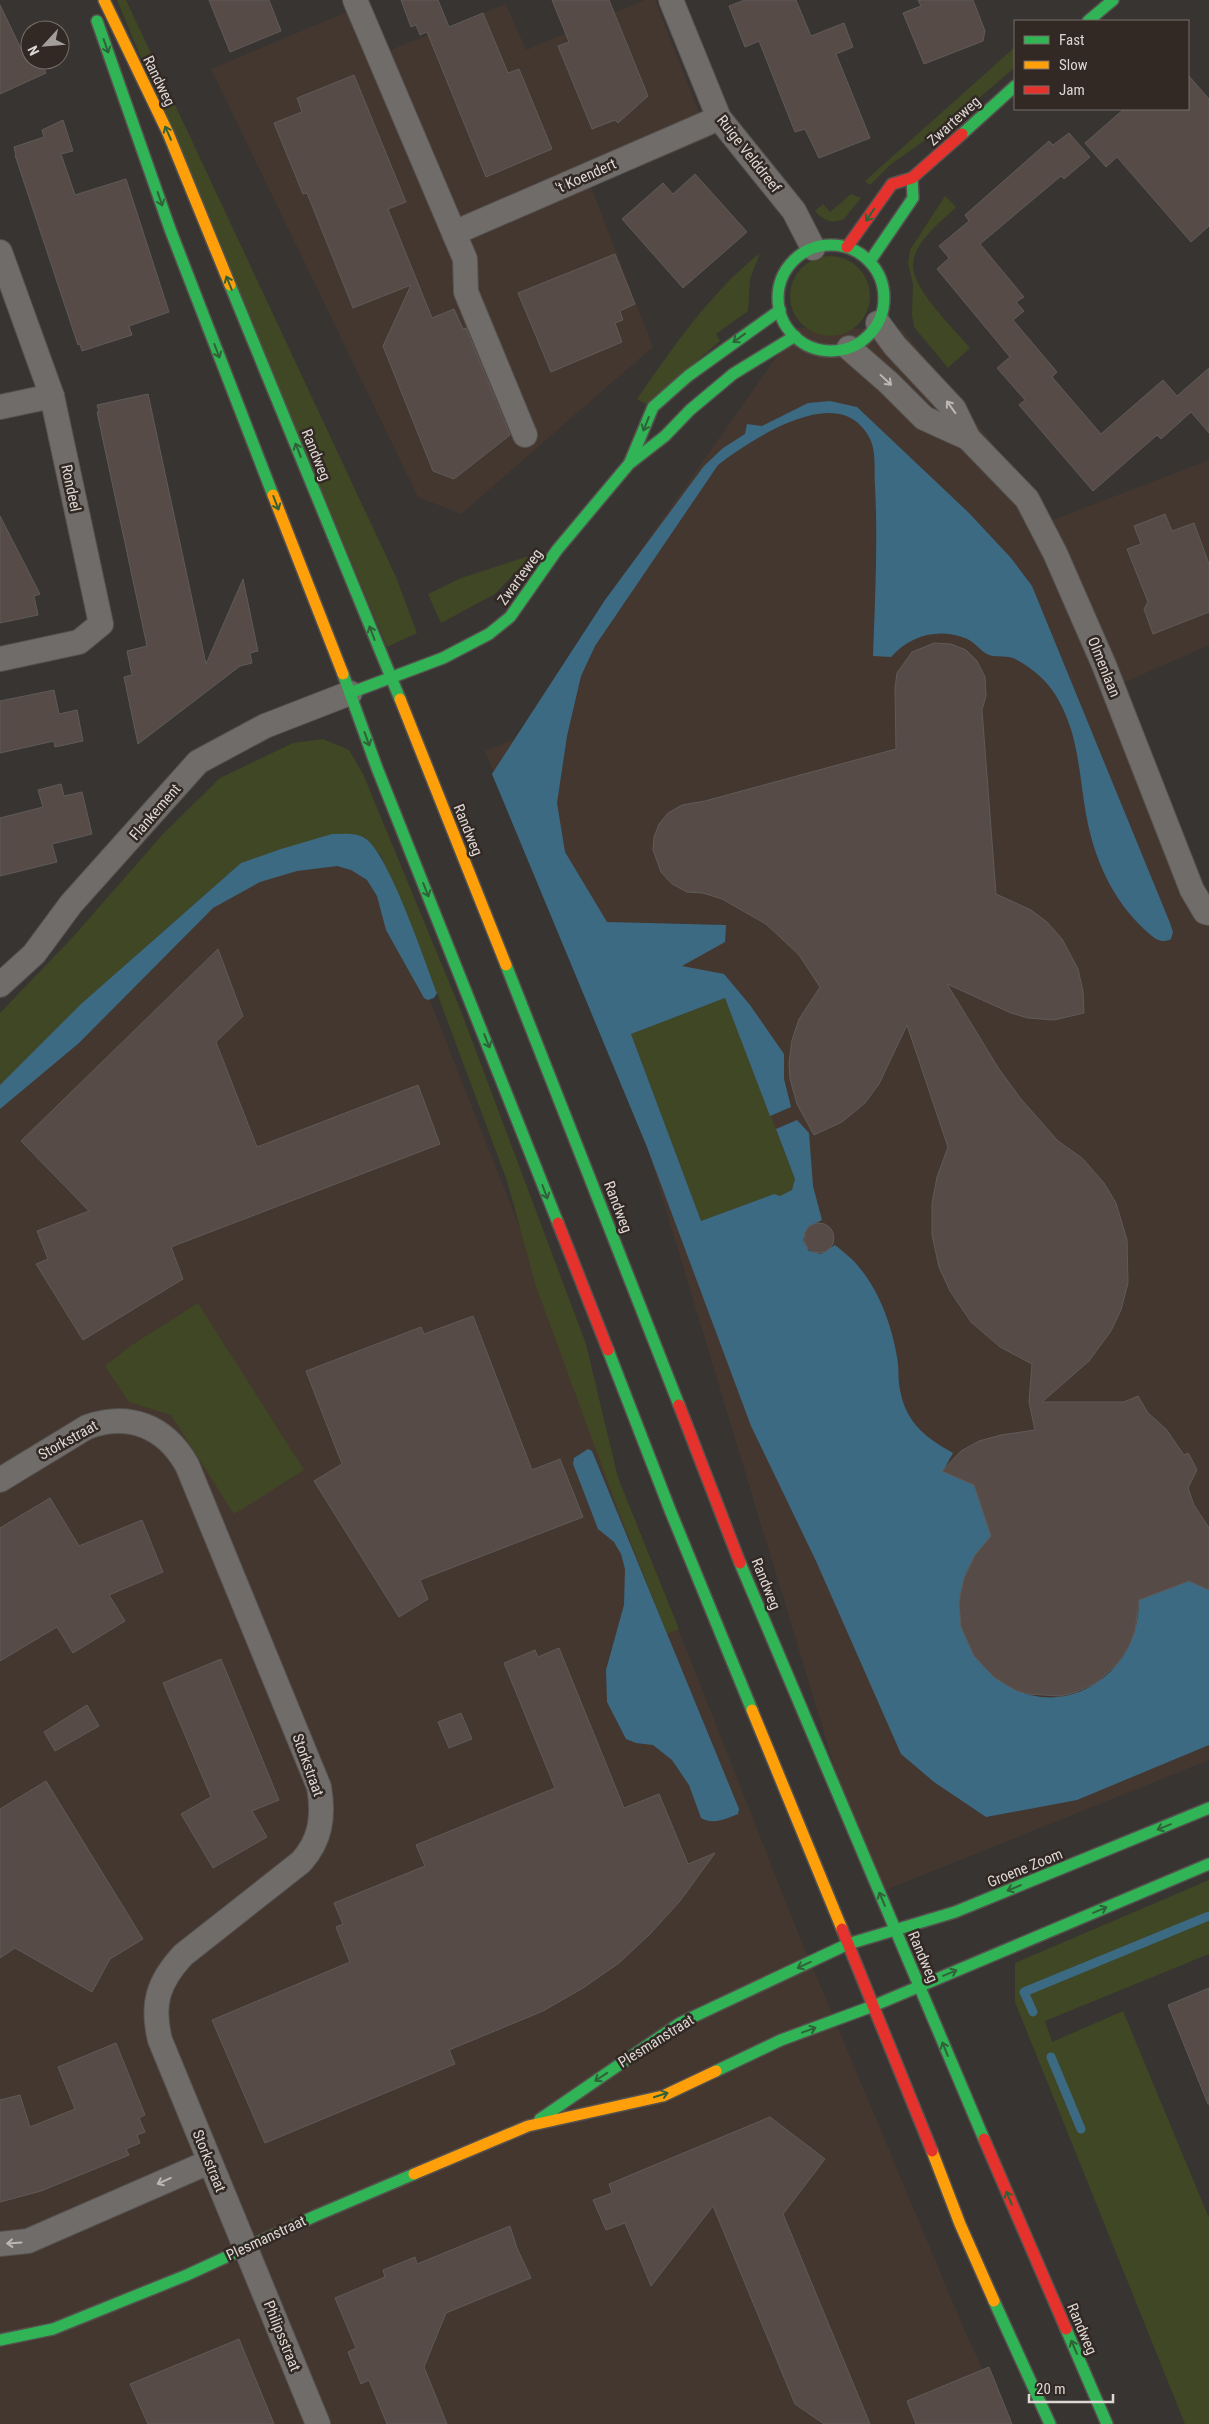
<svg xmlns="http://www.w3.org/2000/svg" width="1209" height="2424" viewBox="0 0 1209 2424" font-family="'Roboto Condensed',sans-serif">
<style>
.built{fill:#44372f}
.green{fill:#404724}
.water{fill:#3d6a83}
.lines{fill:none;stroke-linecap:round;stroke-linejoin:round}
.stream{stroke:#3d6a83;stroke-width:9}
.building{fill:#564b47;stroke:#5f5b59}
.street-casing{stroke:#55514f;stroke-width:26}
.fast-casing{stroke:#55514f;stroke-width:14}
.slow-casing{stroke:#55514f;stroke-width:14}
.jam-casing{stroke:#55514f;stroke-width:14}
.street{stroke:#706c6a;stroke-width:24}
.fast{stroke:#30b455;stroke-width:11}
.slow{stroke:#ff9f0a;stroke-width:11}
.jam{stroke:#e5322d;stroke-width:11}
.oneway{stroke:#316138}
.oneway2{stroke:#bcb7b4}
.labels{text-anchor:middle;stroke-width:5;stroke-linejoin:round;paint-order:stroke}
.street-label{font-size:15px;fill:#ddd7d4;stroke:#322924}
</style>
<rect width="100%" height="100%" fill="#383432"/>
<g class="built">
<polygon points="644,0 655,0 709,138 591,187 653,347 461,514 418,497 211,69 347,12 385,52 506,4 526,50"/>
<polygon points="797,328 902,329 1053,520 1209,460 1209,645 1121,684 1202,894 1209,898 1209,1760 873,1895 647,1147 485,751 516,739 603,603"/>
<polygon points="352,803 797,1930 964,2329 1008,2424 0,2424 0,1055"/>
</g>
<g class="green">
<polygon points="117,0 126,0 396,577 417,633 387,647"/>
<polygon points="1015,47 1015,67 955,119 890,165 870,185 865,181"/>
<path d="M851 194 861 198 844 219C832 224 824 221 815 211L823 204 830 212Z"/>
<path d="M945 196 956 207C941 222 914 242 913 265 912 289 955 330 970 348L948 368 914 327 912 315 913 284 908 263 910 250Z"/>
<path d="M760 253 750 279 748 311 716 334 720 341 646 404 637 399C674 346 709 294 760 253Z"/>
<circle cx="830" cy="296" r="40"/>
<polygon points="532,555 495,594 441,623 428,594 461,578"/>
<polygon points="323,739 349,750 363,774 461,1011 586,1344 618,1478 679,1629 667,1634 618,1510 536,1286 507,1181 437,993 381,856 364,837 352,834 332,834 241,863 81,1004 0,1085 0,1013 72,938 163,834 220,778 293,743"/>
<polygon points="725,998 795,1179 792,1190 780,1196 774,1194 701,1221 631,1034"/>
<polygon points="198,1303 304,1470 234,1514 171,1415 129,1402 105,1366 132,1345"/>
<polygon points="1209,1880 1209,1954 1045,2021 1052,2042 1123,2011 1209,2218 1209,2424 1185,2424 1015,2002 1015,1963"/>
</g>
<g class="water">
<path d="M830 401 857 407 969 513 1011 558 1032 586 1170 923 1173 932 1171 939C1160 945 1153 937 1145 930 1112 899 1094 859 1086 814 1079 775 1079 737 1059 701 1050 683 1032 667 1013 658 1005 655 994 658 987 654 978 649 974 640 962 637 935 628 909 637 891 657L873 656C875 599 878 543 875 486 874 473 876 457 872 444 870 437 865 430 860 425 826 390 749 441 718 465L595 646 581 676 567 736 557 803 565 852 607 922 726 925 725 942 682 966 724 974 750 1005 784 1054V1079L791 1107 770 1116 725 998 631 1034 701 1221 774 1194 780 1196 792 1190 795 1179 776 1129 797 1120 809 1133 813 1186 822 1220 808 1227 803 1240 809 1251 821 1254 835 1245C843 1252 852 1258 858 1266 879 1290 892 1326 897 1357 899 1366 898 1375 899 1384 904 1421 923 1436 953 1453L943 1471 974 1485 992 1537C901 1622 1023 1753 1110 1672 1130 1653 1139 1627 1139 1600L1189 1581 1209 1590V1745L1077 1800 986 1817 934 1782 901 1754 816 1561 751 1426 647 1147 492 774 605 600 704 466 723 448 745 434 747 424 762 426 808 403Z"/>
<path d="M332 834C344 834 357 832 366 839 389 855 425 962 437 993L434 998 428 1000 424 998 386 930 377 896 367 880 351 870 337 866 297 871 260 882 213 908 79 1043 0 1109V1085L81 1004 241 863 281 849Z"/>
<path d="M588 1449 592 1451 739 1809 738 1814C726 1819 713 1825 701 1818L689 1785 672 1760 653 1745 636 1743 626 1739 607 1702 606 1670 624 1605 625 1569 621 1554 614 1542 598 1529 573 1464 574 1458Z"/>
</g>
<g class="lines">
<g class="stream">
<polyline points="1033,2012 1024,1992 1209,1916"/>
<polyline points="1051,2057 1081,2129"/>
</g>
</g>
<g class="building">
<polygon points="209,0 269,0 281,31 230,52"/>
<polygon points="401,0 438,0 449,27 483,13 508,73 519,69 552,149 486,177 427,32 420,35 416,25 411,27"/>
<polygon points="552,0 609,0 648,96 618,123 615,120 592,129 558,46 569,42"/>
<polygon points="745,0 796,0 811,36 844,23 853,47 836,54 870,138 819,158 805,129 795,132 759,41 745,47 729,6"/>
<polygon points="918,0 973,0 985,31 983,41 924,64 903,13 921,6"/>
<polygon points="0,5 25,57 30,55 30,60 40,60 46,73 0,94"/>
<polygon points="354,75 406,202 388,209 432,318 454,309 463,329 466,328 510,435 454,479 433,471 383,346 411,285 353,308 307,193 303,194 274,123 302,112 297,98"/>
<polygon points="1188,75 1209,99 1209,226 1191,242 1117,157 1106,167 1085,143 1124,109 1188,109"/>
<polygon points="63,120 73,151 61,154 75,195 126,179 169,312 129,326 132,335 82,351 80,344 78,345 15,155 16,155 14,147 44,137 42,130"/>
<polygon points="1069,133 1090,157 1064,179 1061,176 980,244 1024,297 1016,302 1024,311 1013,320 1057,372 1052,377 1101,434 1163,380 1177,396 1209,368 1209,433 1191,412 1161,439 1157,435 1093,491 1019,405 1025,400 997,368 1010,357 937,269 949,258 939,246 969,221 965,215 1049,141 1053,145"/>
<polygon points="695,174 747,232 683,288 622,219 663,183 673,194"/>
<polygon points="615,254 635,304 620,311 623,320 615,323 622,342 551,372 518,293"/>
<polygon points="148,394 206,664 243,579 258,651 250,653 252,663 240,666 138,744 124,677 132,675 127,651 147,646 97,412 99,412 97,405"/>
<polygon points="1165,514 1172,531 1194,523 1209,564 1209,612 1153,634 1144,609 1148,602 1127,549 1141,544 1134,526"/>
<polygon points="0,516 40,594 34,596 38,615 0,623"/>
<polygon points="934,643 951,644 966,650 977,661 985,677 986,696 982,710 996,894 1031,910 1047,922 1062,939 1078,969 1083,991 1084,1013 1054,1020 1028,1018 1011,1013 947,984 999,1069 1021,1099 1058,1141 1082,1158 1104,1183 1116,1203 1127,1240 1128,1283 1121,1310 1111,1331 1089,1361 1042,1402 1124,1402 1138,1396 1148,1413 1166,1429 1184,1455 1188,1453 1191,1458 1197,1470 1188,1488 1194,1505 1209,1528 1209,1590 1189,1581 1139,1600 1135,1631 1129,1646 1117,1664 1096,1683 1076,1692 1060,1696 1029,1694 1017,1691 995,1678 974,1656 961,1627 959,1602 964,1578 975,1555 991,1536 974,1485 942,1471 961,1451 979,1441 1001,1435 1035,1430 1029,1402 1032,1364 1000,1347 971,1322 950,1291 939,1267 932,1235 932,1203 937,1177 948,1147 907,1025 879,1084 865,1103 842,1122 814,1135 797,1104 790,1079 789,1063 792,1040 799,1019 820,987 799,955 766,924 722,899 703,893 687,892 672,884 661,872 653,850 654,837 659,824 668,813 682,805 705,801 896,749 895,688 897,673 912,652"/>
<polygon points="54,690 59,714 77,710 83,741 55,747 54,741 0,753 0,701"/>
<polygon points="61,784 64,796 82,792 92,834 52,844 57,862 0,876 0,818 43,807 38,790"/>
<polygon points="218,949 243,1016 216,1042 257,1147 418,1085 440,1144 171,1247 183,1279 83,1340 36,1264 48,1259 37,1231 89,1211 21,1141"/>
<circle cx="819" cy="1238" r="15"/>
<polygon points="473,1316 532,1470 560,1459 583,1517 420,1580 428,1599 399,1617 314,1481 342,1464 306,1371 421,1327 424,1334"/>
<polygon points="50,1498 79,1546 142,1520 163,1572 109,1595 125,1621 73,1653 57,1627 0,1661 0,1528"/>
<polygon points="559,1648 624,1808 659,1794 688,1864 715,1853 680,1901 650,1934 619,1963 583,1988 543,2011 449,2050 455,2064 265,2143 212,2020 350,1962 336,1927 343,1924 334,1903 425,1866 416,1845 555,1788 504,1663 535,1650 538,1657"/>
<polygon points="221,1659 279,1800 252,1811 267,1837 213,1868 181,1814 211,1797 163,1683"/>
<polygon points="87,1705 99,1726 55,1751 44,1732"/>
<polygon points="461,1713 472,1739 449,1748 438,1722"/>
<polygon points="46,1781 143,1939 110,1959 92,1992 15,1948 0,1958 0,1809"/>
<polygon points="1209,1988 1209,2104 1208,2104 1168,2005"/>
<polygon points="116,2043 145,2115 139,2118 145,2132 137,2135 140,2143 126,2149 129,2155 41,2191 0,2202 0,2100 20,2095 30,2127 75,2109 58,2067"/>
<polygon points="770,2117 825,2159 783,2214 870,2424 824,2424 795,2404 713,2206 651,2286 625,2223 606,2230 593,2200 612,2193 609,2184"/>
<polygon points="510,2226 517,2248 531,2278 446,2313 424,2367 447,2424 387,2424 369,2380 361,2384 348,2352 356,2348 335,2298 385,2277 383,2270 415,2257 417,2264"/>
<polygon points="239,2339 274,2424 148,2424 130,2384"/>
<polygon points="989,2367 1012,2424 916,2424 907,2401"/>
</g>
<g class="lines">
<defs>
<g id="street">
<polyline points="355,0 465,259 466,292 525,435"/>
<polyline points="671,0 719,118 794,211 813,248"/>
<polyline points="454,233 719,118"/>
<polyline points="0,252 52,396 101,624 79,642 0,659"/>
<polyline points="878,323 895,346 954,409 968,438"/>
<polyline points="849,348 889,383 924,418 968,438 1027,499 1055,553 1104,665 1192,890 1205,912 1209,913"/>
<polyline points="0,407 52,396"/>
<polyline points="0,985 34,954 71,904 198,762 265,726 350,693"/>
<path d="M0 1480 87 1427C129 1412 165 1426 187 1465L319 1787C324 1816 321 1840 301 1862L183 1955C158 1982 151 2004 160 2040L318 2424"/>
<polyline points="0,2244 28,2241 209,2162"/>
</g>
<g id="fast">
<polyline points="97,21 170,229 273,495"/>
<polyline points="1088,21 1113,0"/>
<polyline points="962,134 1015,86"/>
<circle cx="831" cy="298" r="53"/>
<polyline points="870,261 913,198 912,178"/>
<polyline points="230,285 400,699"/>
<polyline points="630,462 653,407 688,376 780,310"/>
<polyline points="343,674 377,768 558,1223"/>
<polyline points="350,693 443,658 489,634 510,617 557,550 629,464 665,436 690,410 733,374 795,336"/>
<polyline points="506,965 679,1405"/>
<polyline points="608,1350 670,1510 752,1710"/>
<polyline points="740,1563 984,2139"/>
<polyline points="716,2071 781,2040 873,2006 1209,1864"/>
<polyline points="540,2119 680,2023 848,1944 955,1912 1209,1808"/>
<polyline points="994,2301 1050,2424"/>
<polyline points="1066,2329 1107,2424"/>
<polyline points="0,2340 53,2329 187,2275 315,2216 414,2174"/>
</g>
<g id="slow">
<polyline points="104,0 168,133 230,285"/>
<polyline points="273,495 343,674"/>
<polyline points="400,699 506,965"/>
<polyline points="752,1710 842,1929"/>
<polyline points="932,2151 960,2224 994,2301"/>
<polyline points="414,2174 528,2126 663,2096 716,2071"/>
</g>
<g id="jam">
<polyline points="847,247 892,184 912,178 962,134"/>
<polyline points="558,1223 608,1350"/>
<polyline points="679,1405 740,1563"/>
<polyline points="842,1929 932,2151"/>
<polyline points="984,2139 1066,2329"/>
</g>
</defs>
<use href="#street" class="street-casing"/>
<use href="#fast" class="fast-casing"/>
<use href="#slow" class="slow-casing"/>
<use href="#jam" class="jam-casing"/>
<use href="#street" class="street"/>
<use href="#fast" class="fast"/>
<use href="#slow" class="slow"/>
<use href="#jam" class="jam"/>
</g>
<defs><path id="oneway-shaft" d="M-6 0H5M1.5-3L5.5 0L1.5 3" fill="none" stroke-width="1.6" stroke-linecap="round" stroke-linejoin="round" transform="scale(1.25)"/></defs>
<g class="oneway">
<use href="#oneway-shaft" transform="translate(106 46) rotate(71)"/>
<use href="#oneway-shaft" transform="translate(168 133) rotate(-114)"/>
<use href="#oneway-shaft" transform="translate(160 199) rotate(71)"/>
<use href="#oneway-shaft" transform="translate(870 215) rotate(124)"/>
<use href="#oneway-shaft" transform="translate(229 283) rotate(-112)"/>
<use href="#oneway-shaft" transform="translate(739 338) rotate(144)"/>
<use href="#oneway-shaft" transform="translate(217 351) rotate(69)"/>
<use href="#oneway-shaft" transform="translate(646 424) rotate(112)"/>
<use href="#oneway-shaft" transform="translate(298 450) rotate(-112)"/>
<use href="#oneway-shaft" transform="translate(276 503) rotate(69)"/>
<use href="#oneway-shaft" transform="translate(372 633) rotate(-111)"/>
<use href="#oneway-shaft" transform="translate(367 739) rotate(70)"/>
<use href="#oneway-shaft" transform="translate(426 890) rotate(68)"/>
<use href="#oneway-shaft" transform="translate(487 1041) rotate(68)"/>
<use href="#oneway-shaft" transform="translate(545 1192) rotate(69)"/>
<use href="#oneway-shaft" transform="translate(1164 1827) rotate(158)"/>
<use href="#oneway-shaft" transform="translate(1014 1888) rotate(158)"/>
<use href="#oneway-shaft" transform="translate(882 1899) rotate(-113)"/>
<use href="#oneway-shaft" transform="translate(1100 1910) rotate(-23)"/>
<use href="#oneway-shaft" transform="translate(804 1965) rotate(155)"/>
<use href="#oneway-shaft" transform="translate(950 1973) rotate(-23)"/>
<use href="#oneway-shaft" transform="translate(809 2030) rotate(-20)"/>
<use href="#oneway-shaft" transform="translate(945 2049) rotate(-112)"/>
<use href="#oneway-shaft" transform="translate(601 2077) rotate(146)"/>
<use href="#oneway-shaft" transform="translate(661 2095) rotate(-18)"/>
<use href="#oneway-shaft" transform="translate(1009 2198) rotate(-113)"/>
<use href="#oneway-shaft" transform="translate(1074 2347) rotate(-113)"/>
</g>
<g class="oneway2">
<use href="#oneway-shaft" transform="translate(886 380) rotate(43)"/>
<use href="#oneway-shaft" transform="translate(951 407) rotate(-126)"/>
<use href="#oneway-shaft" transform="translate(164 2181) rotate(156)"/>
<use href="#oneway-shaft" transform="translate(14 2243) rotate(176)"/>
</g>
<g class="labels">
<g class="street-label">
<text transform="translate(159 81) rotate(64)" y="5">Randweg</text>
<text transform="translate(954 121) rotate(-42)" y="5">Zwarteweg</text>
<text transform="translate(749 154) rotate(52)" y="5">Ruige Velddreef</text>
<text transform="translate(586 176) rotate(-24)" y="5">'t Koendert</text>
<text transform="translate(316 455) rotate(68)" y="5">Randweg</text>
<text transform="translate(71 488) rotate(78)" y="5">Rondeel</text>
<text transform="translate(520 577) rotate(-54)" y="5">Zwarteweg</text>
<text transform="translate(1104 667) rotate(68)" y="5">Olmenlaan</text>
<text transform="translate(155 812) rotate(-49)" y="5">Flankement</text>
<text transform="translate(468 830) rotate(68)" y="5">Randweg</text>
<text transform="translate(618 1207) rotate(69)" y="5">Randweg</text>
<text transform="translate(68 1440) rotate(-29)" y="5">Storkstraat</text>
<text transform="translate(766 1584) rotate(68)" y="5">Randweg</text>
<text transform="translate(308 1765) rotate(70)" y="5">Storkstraat</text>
<text transform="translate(1025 1868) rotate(-22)" y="5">Groene Zoom</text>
<text transform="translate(923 1957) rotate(67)" y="5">Randweg</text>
<text transform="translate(656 2041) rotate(-32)" y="5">Plesmanstraat</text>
<text transform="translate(209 2161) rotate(68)" y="5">Storkstraat</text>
<text transform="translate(266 2238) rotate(-25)" y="5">Plesmanstraat</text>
<text transform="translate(1082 2329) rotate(67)" y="5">Randweg</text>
<text transform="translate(282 2336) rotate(68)" y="5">Philipsstraat</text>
</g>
</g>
<rect x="1014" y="20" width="175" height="90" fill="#322924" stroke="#766f6a"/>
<rect x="1024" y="36" width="25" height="8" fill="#30b455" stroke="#766f6a"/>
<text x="1059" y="45" font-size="15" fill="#ddd7d4">Fast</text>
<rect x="1024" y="61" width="25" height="8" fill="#ff9f0a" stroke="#766f6a"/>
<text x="1059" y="70" font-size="15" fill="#ddd7d4">Slow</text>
<rect x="1024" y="86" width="25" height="8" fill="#e5322d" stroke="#766f6a"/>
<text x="1059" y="95" font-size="15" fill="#ddd7d4">Jam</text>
<g transform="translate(45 45) rotate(244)"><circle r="24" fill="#322924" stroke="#766f6a"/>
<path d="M0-4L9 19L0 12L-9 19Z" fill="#a39e9b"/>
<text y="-8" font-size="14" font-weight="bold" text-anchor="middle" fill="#ddd7d4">N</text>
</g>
<path d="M1029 2394v8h84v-8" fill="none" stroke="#ddd7d4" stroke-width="2.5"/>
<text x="1036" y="2394" font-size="15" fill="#ddd7d4" stroke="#322924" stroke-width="4" paint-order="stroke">20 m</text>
</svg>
